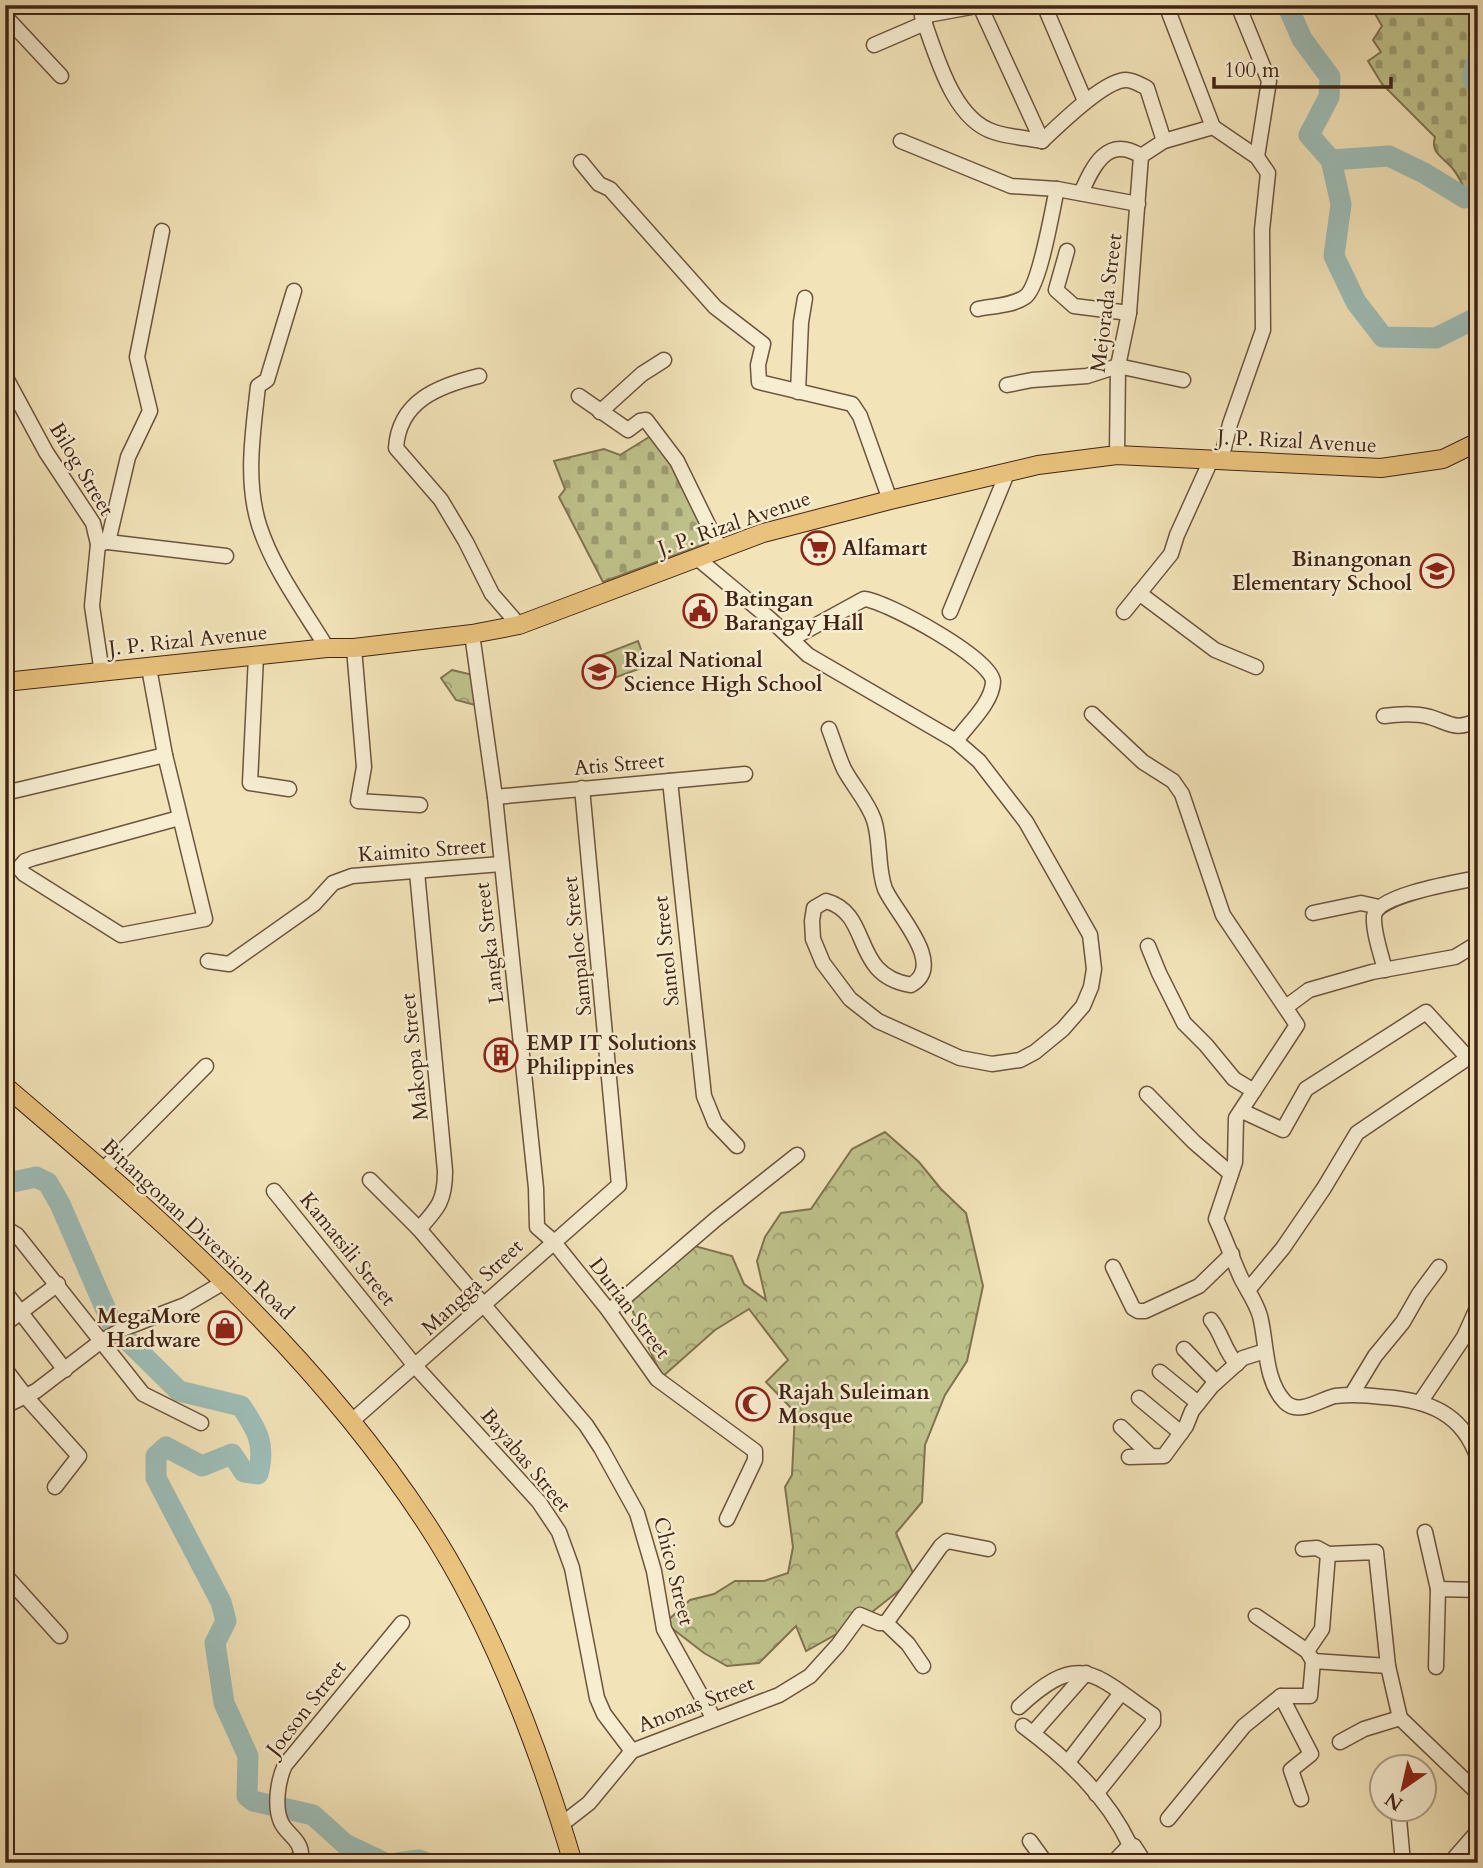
<svg xmlns="http://www.w3.org/2000/svg" width="1483" height="1868" viewBox="0 0 1483 1868" font-family="Cardo,serif">
<style>
.forest{fill:url(#forest-crowns);stroke:#807350;stroke-width:2}
.cemetery{fill:url(#cemetery-stones);stroke:#807350;stroke-width:2}
.garden{fill:#bfc28b;stroke:#807350;stroke-width:2}
.lines{fill:none;stroke-linecap:round;stroke-linejoin:round}
.river{stroke:#9dbdb7;stroke-width:21}
.minor-casing{stroke:#6d543e;stroke-width:17}
.major-casing{stroke:#412416;stroke-width:20}
.minor{stroke:#f7edd1;stroke-width:14}
.major{stroke:#e9c27c;stroke-width:18}
.labels{text-anchor:middle;stroke-width:5;stroke-linejoin:round;paint-order:stroke}
.street-label{font-size:21px;fill:#412416;stroke:#f7edd1}
.poi-label{font-size:21px;font-weight:bold;fill:#412416;stroke:#f7edd1;text-anchor:start}
</style>
<defs>
<pattern id="forest-crowns" width="20" height="18" patternUnits="userSpaceOnUse" patternTransform="scale(1.75)"><rect width="20" height="18" fill="#bfc28b"/><path d="M2 6a3 3 0 1 1 6 0M12 15a3 3 0 1 1 6 0" fill="none" stroke="#9d9d71"/></pattern>
<pattern id="cemetery-stones" width="16" height="16" patternUnits="userSpaceOnUse" patternTransform="scale(1.75)"><rect width="16" height="16" fill="#bfc28b"/><path d="M2 7V4a2 2 0 0 1 4 0v3zM10 15v-3a2 2 0 0 1 4 0v3z" fill="#9d9d71"/></pattern>
</defs>
<rect width="100%" height="100%" fill="#f2e3b8"/>
<filter id="stains"><feTurbulence type="fractalNoise" baseFrequency=".00286" numOctaves="4"/><feColorMatrix values="0 0 0 0 .2 0 0 0 0 .09 0 0 0 0 .02 0 0 0 .5 -.17"/></filter>
<radialGradient id="worn" r=".72"><stop offset=".6" stop-color="#630" stop-opacity="0"/><stop offset="1" stop-color="#630" stop-opacity=".3"/></radialGradient>
<g class="forest">
<polygon points="452,670 473,675 475,705 456,700 441,678"/>
<polygon points="885,1132 919,1162 941,1189 966,1213 983,1286 967,1361 945,1395 925,1445 922,1502 896,1533 915,1578 862,1620 806,1651 796,1626 759,1663 727,1666 704,1653 665,1623 690,1600 714,1594 735,1581 764,1581 788,1573 793,1547 785,1487 792,1475 795,1412 766,1382 788,1360 749,1309 715,1330 662,1377 628,1301 691,1245 732,1256 744,1284 766,1300 757,1261 765,1237 781,1213 811,1209 852,1149"/>
</g>
<g class="cemetery">
<path d="M1370 5H1478V47L1470 78 1478 110V186L1467 193C1462 185 1459 176 1453 169 1444 157 1430 154 1435 137L1382 84 1368 61 1381 52 1373 40 1382 26Z"/>
<polygon points="654,434 665,449 713,541 603,582 559,497 565,489 554,461 604,449 620,455"/>
</g>
<polygon class="garden" points="638,641 647,666 603,682 594,658"/>
<g class="lines">
<g class="river">
<polyline points="1287,5 1302,39 1330,77 1329,97 1309,135 1331,160 1341,204 1334,256 1356,302 1383,337 1436,338 1478,317"/>
<polyline points="1478,56 1472,76 1478,90"/>
<polyline points="1331,160 1389,156 1424,173 1465,198 1478,193"/>
<path d="M5 1182H13L36 1177 48 1183 60 1204 113 1326 179 1391 241 1406C257 1430 266 1444 258 1474L244 1472 232 1454 202 1466 166 1447 156 1456V1478L221 1602 226 1621 215 1643 224 1703 248 1756 247 1796 253 1801 313 1815 345 1844 385 1863"/>
<polyline points="397,1863 419,1860 427,1863"/>
</g>
<defs>
<g id="minor">
<path d="M982 5 922 16C936 53 952 119 994 132 1009 137 1026 138 1042 141"/>
<polyline points="1044,5 1085,101"/>
<polyline points="1166,5 1213,127 1257,157 1268,173 1262,230 1263,330 1230,424 1221,460"/>
<polyline points="1238,5 1269,81 1257,157"/>
<polyline points="980,6 1042,141"/>
<polyline points="5,16 61,76"/>
<polyline points="874,45 925,23"/>
<polyline points="901,141 1011,186 1057,189 1138,204"/>
<path d="M1042 141C1058 126 1104 80 1126 80 1133 80 1141 85 1147 88L1164 141"/>
<polyline points="1141,156 1164,141 1213,127"/>
<polyline points="581,162 599,184 610,189 715,307 763,344 758,365 759,382 852,404 860,416 890,500"/>
<path d="M1081 193C1093 166 1107 135 1141 156"/>
<polyline points="1067,251 1056,290 1074,306 1129,313"/>
<path d="M294 291 267 380 258 386C253 432 245 480 259 525 273 569 304 610 327 648"/>
<path d="M978 309C992 306 1012 306 1025 297 1040 287 1052 210 1057 189"/>
<polyline points="5,376 46,452 93,523 98,544 92,606 102,673"/>
<path d="M479 376C438 386 399 401 396 448L441 500 466 542 492 594 519 625"/>
<polyline points="1007,385 1032,380 1087,376 1118,366 1183,380"/>
<polyline points="798,392 801,322 805,298"/>
<polyline points="579,396 628,430 640,421 646,420 677,461 720,549"/>
<polyline points="600,412 642,374 664,360"/>
<polyline points="1117,455 1118,366 1129,313 1141,156"/>
<polyline points="108,542 226,556"/>
<polyline points="98,544 108,542 128,457 150,411 137,357 162,231"/>
<path d="M697 558 770 619 808 655 956 741 979 761 1026 822 1090 935 1094 969 1091 987 1083 1006 1063 1029 1035 1052 1020 1060 992 1064 960 1058 878 1021 850 999 823 963 813 939 812 921 814 908 826 901C873 914 850 975 911 985 947 964 896 914 885 889 877 868 881 841 874 820 868 802 853 786 844 769 838 756 834 742 829 729"/>
<polyline points="1139,593 1215,650 1256,667"/>
<polyline points="950,612 1008,471"/>
<polyline points="1124,612 1171,554 1177,535 1211,460"/>
<polyline points="472,634 495,797 536,1188 537,1227 553,1241 609,1311 657,1379 755,1451 755,1460 727,1519"/>
<path d="M791 639 864 599C887 601 994 660 993 682 992 703 968 724 956 741"/>
<polyline points="354,648 364,767 358,801 420,805"/>
<polyline points="256,656 250,783 289,789"/>
<polyline points="149,668 165,755 205,919 121,935 24,874 19,868 25,861 34,858 179,818"/>
<path d="M1092 714 1143 762 1173 781 1182 794 1223 915 1297 1025 1236 1118 1235 1162 1216 1219C1225 1238 1232 1258 1241 1278 1247 1290 1256 1302 1260 1316 1267 1343 1264 1380 1285 1402 1299 1416 1321 1399 1335 1396 1352 1394 1367 1395 1383 1397 1428 1400 1463 1413 1478 1459"/>
<path d="M1384 716C1399 714 1415 713 1430 717 1452 724 1455 731 1478 720"/>
<polyline points="670,781 704,1096 715,1123 737,1146"/>
<polyline points="5,793 165,755"/>
<polyline points="495,797 745,774"/>
<path d="M417 872 445 1171C445 1201 438 1208 419 1229"/>
<polyline points="1313,913 1361,903 1379,907"/>
<polyline points="1148,946 1159,973 1184,1023 1206,1045 1234,1079 1254,1091"/>
<polyline points="208,961 229,964 314,904 333,883 352,876 501,864"/>
<path d="M1385 970C1381 954 1373 932 1374 916 1377 895 1458 882 1478 878"/>
<polyline points="1286,1007 1309,990 1372,972 1455,957 1478,943"/>
<polyline points="1147,1094 1194,1142 1231,1174"/>
<polyline points="1242,1111 1283,1130 1306,1089 1426,1012 1469,1059"/>
<polyline points="103,1170 206,1066"/>
<polyline points="370,1180 419,1229 586,1425 601,1448 637,1513 654,1571 664,1629 714,1719"/>
<polyline points="274,1191 416,1367 539,1502 559,1532 572,1568 597,1698 604,1714 632,1751"/>
<polyline points="5,1238 12,1232 17,1235 143,1394 201,1423"/>
<polyline points="1113,1267 1133,1308 1138,1311 1145,1311 1199,1286 1232,1254"/>
<polyline points="1248,1290 1283,1248 1324,1188 1357,1133 1478,1051"/>
<polyline points="5,1292 65,1370"/>
<polyline points="609,1311 716,1219 797,1155"/>
<path d="M1211 1320C1223 1335 1224 1351 1237 1364"/>
<polyline points="5,1324 58,1284"/>
<polyline points="1184,1349 1216,1382"/>
<polyline points="5,1369 27,1398 79,1456 55,1487"/>
<polyline points="1160,1372 1198,1403"/>
<polyline points="1352,1394 1375,1356 1403,1322 1419,1294 1439,1267"/>
<polyline points="1139,1398 1181,1433"/>
<polyline points="1421,1401 1464,1337 1478,1306"/>
<polyline points="5,1406 36,1391 100,1342 125,1328 185,1305 226,1281"/>
<polyline points="353,1420 619,1185 582,788"/>
<polyline points="1121,1427 1151,1456"/>
<polyline points="1129,1457 1164,1456 1186,1426 1192,1411 1212,1386 1243,1358 1265,1351"/>
<polyline points="1425,1532 1438,1589 1436,1667"/>
<polyline points="1303,1549 1317,1548 1328,1554 1376,1552 1388,1666 1400,1718 1478,1793"/>
<polyline points="5,1575 60,1636"/>
<polyline points="1438,1589 1478,1590"/>
<polyline points="886,1623 908,1644 923,1666"/>
<polyline points="1307,1651 1322,1629 1328,1554"/>
<polyline points="1313,1661 1388,1666"/>
<polyline points="1281,1696 1311,1754 1291,1770 1301,1799"/>
<path d="M1019 1707C1080 1650 1094 1674 1153 1715V1723L1096 1794"/>
<path d="M1023 1726C1066 1758 1106 1795 1130 1845"/>
<polyline points="1033,1733 1086,1673"/>
<polyline points="1340,1742 1364,1729 1400,1718"/>
<polyline points="1068,1762 1121,1693"/>
<polyline points="1398,1808 1403,1863"/>
<polyline points="1168,1819 1244,1726 1281,1696 1310,1696 1313,1661 1307,1651 1256,1616"/>
<polyline points="562,1824 589,1803 632,1751 779,1695 810,1676 838,1645 860,1615 879,1623 886,1623 941,1546 947,1541 988,1549"/>
<polyline points="1030,1841 1046,1863"/>
<path d="M292 1863 301 1856C302 1840 286 1834 281 1822 274 1806 278 1780 285 1765L402 1623"/>
<polyline points="1113,1863 1130,1845 1134,1846 1145,1863"/>
<polyline points="1450,1863 1478,1831"/>
</g>
<g id="major">
<polyline points="5,682 327,648 354,648 472,634 519,625 763,533 890,500 1038,465 1117,455 1381,468 1443,459 1478,442"/>
<path d="M5 1086C162 1220 312 1349 426 1523 492 1623 539 1749 573 1863"/>
</g>
</defs>
<use href="#minor" class="minor-casing"/>
<use href="#major" class="major-casing"/>
<use href="#minor" class="minor"/>
<use href="#major" class="major"/>
</g>
<defs>
<symbol id="supermarket-ring" viewBox="-11 -11 22 22"><circle r="9.5" fill="#f7edd1" stroke="#8f2418" stroke-width="1.5"/><path d="M-6-5.5h2.5l.6 2H6L4.5 2H-2.5L-4.4-4H-6ZM-1.5 3.2a1.3 1.3 0 1 0 .1 0ZM3 3.2a1.3 1.3 0 1 0 .1 0Z" fill="#8f2418"/></symbol>
<symbol id="school-ring" viewBox="-11 -11 22 22"><circle r="9.5" fill="#f7edd1" stroke="#8f2418" stroke-width="1.5"/><path d="M0-5L7-2L0 1L-7-2ZM-4 1L0 2.5L4 1V4Q0 6-4 4Z" fill="#8f2418"/></symbol>
<symbol id="civic-ring" viewBox="-11 -11 22 22"><circle r="9.5" fill="#f7edd1" stroke="#8f2418" stroke-width="1.5"/><path d="M-.6-6.5H3V-4.5H.6V-3L4-1V1h2V6H-6V1h2V-1L-.6-3ZM-1.2 2.5V6h2.4V2.5Z" fill="#8f2418"/></symbol>
<symbol id="building-ring" viewBox="-11 -11 22 22"><circle r="9.5" fill="#f7edd1" stroke="#8f2418" stroke-width="1.5"/><path d="M-4-6H4V6H1V3H-1V6H-4ZM-2.5-4.3h1.7v1.8h-1.7ZM.8-4.3h1.7v1.8H.8ZM-2.5-1h1.7V.8h-1.7ZM.8-1h1.7V.8H.8Z" fill="#8f2418"/></symbol>
<symbol id="shop-ring" viewBox="-11 -11 22 22"><circle r="9.5" fill="#f7edd1" stroke="#8f2418" stroke-width="1.5"/><path d="M-5-2.5h2.3a2.7 3.5 0 0 1 5.4 0H5L5.5 6h-11ZM-1.5-2.5h3a1.5 2.3 0 0 0-3 0Z" fill="#8f2418"/></symbol>
<symbol id="mosque-ring" viewBox="-11 -11 22 22"><circle r="9.5" fill="#f7edd1" stroke="#8f2418" stroke-width="1.5"/><path d="M3.5-4.9A6 6 0 1 0 3.5 4.9A5 5 0 1 1 3.5-4.9Z" fill="#8f2418"/></symbol>
</defs>
<g fill-rule="evenodd">
<use href="#supermarket-ring" x="799" y="529" width="38" height="38"/>
<use href="#school-ring" x="1418" y="552" width="38" height="38"/>
<use href="#civic-ring" x="681" y="592" width="38" height="38"/>
<use href="#school-ring" x="580" y="653" width="38" height="38"/>
<use href="#building-ring" x="482" y="1036" width="38" height="38"/>
<use href="#shop-ring" x="206" y="1309" width="38" height="38"/>
<use href="#mosque-ring" x="734" y="1385" width="38" height="38"/>
</g>
<g class="labels">
<g class="street-label">
<text transform="translate(1106 303) rotate(-83)" y="7">Mejorada Street</text>
<text transform="translate(1297 441) rotate(3)" y="7">J. P. Rizal Avenue</text>
<text transform="translate(82 469) rotate(59)" y="7">Bilog Street</text>
<text transform="translate(734 523) rotate(-19)" y="7">J. P. Rizal Avenue</text>
<text transform="translate(188 640) rotate(-6)" y="7">J. P. Rizal Avenue</text>
<text transform="translate(619 764) rotate(-5)" y="7">Atis Street</text>
<text transform="translate(422 850) rotate(-4)" y="7">Kaimito Street</text>
<text transform="translate(489 943) rotate(-97)" y="7">Langka Street</text>
<text transform="translate(577 946) rotate(-96)" y="7">Sampaloc Street</text>
<text transform="translate(666 951) rotate(-96)" y="7">Santol Street</text>
<text transform="translate(414 1057) rotate(-96)" y="7">Makopa Street</text>
<text transform="translate(198 1229) rotate(43)" y="7">Binangonan Diversion Road</text>
<text transform="translate(348 1249) rotate(51)" y="7">Kamatsili Street</text>
<text transform="translate(472 1287) rotate(-43)" y="7">Mangga Street</text>
<text transform="translate(630 1308) rotate(53)" y="7">Durian Street</text>
<text transform="translate(526 1460) rotate(50)" y="7">Bayabas Street</text>
<text transform="translate(674 1571) rotate(76)" y="7">Chico Street</text>
<text transform="translate(696 1704) rotate(-21)" y="7">Anonas Street</text>
<text transform="translate(306 1708) rotate(-52)" y="7">Jocson Street</text>
</g>
<g class="poi-label">
<text x="842" y="555">Alfamart</text>
<text x="1412" y="566" text-anchor="end">Binangonan<tspan x="1412" dy="24">Elementary School</tspan></text>
<text x="724" y="606">Batingan<tspan x="724" dy="24">Barangay Hall</tspan></text>
<text x="624" y="667">Rizal National<tspan x="624" dy="24">Science High School</tspan></text>
<text x="526" y="1050">EMP IT Solutions<tspan x="526" dy="24">Philippines</tspan></text>
<text x="201" y="1323" text-anchor="end">MegaMore<tspan x="201" dy="24">Hardware</tspan></text>
<text x="778" y="1399">Rajah Suleiman<tspan x="778" dy="24">Mosque</tspan></text>
</g>
</g>
<rect width="1483" height="1868" fill="none" stroke="#f2e3b8" stroke-width="28"/>
<rect x="7" y="7" width="1469" height="1854" fill="none" stroke="#412416" stroke-width="3.5"/>
<rect x="14" y="14" width="1455" height="1840" fill="none" stroke="#412416" stroke-width="2"/>
<g transform="translate(1403 1788) rotate(214)"><circle r="33" fill="#f7edd1" stroke="#ae9d86" stroke-width="2"/>
<path d="M0-5L12 26L0 18L-12 26Z" fill="#8f2418"/>
<text y="-10" font-size="19" font-weight="bold" text-anchor="middle" fill="#412416">N</text>
</g>
<path d="M1214 77v10h177v-10" fill="none" stroke="#412416" stroke-width="3.5"/>
<text x="1224" y="77" font-size="21" fill="#412416" stroke="#f7edd1" stroke-width="5" paint-order="stroke">100 m</text>
<rect width="100%" height="100%" filter="url(#stains)"/>
<rect width="100%" height="100%" fill="url(#worn)"/>
</svg>
